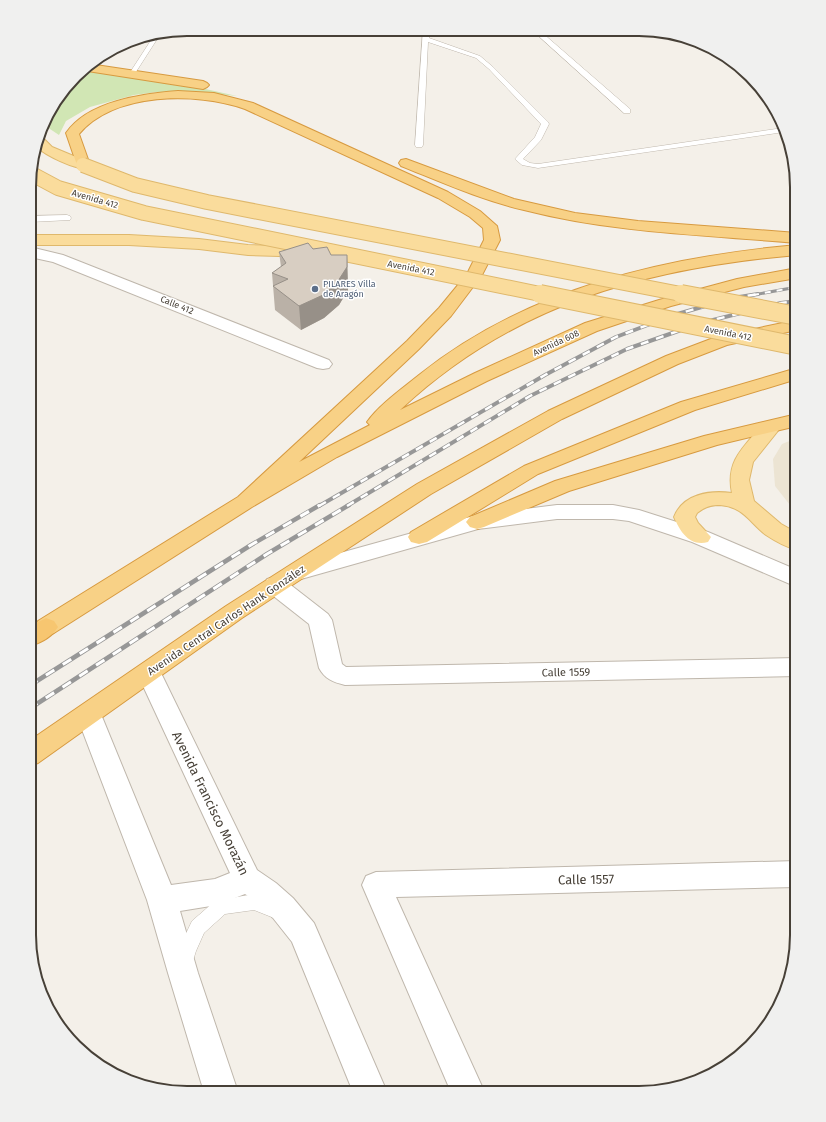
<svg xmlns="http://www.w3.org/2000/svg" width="826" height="1122" viewBox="0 0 826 1122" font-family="'Fira Sans',sans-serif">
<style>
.education{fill:#ece4d3}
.green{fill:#d1e6b4}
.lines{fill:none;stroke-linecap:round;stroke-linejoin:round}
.service-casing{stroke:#bfb7ac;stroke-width:1}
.minor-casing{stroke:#bfb7ac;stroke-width:2}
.tertiary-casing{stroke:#bfb7ac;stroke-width:2}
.primary-casing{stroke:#dfb86c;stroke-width:2}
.trunk-casing{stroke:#d79a40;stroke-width:2}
.motorway-casing{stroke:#d79a40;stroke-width:2}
.service{fill:#fff;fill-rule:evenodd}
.minor{fill:#fff;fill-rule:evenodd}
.tertiary{fill:#fff;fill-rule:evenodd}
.primary{fill:#fadc9c;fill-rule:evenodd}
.trunk{fill:#f8d186;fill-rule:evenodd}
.motorway{fill:#f7c670;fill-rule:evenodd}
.rail-far2-casing{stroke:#979797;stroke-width:3}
.rail-far1-casing{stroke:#979797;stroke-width:4}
.rail-casing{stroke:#979797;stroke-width:4.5}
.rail-far2{stroke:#fff;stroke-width:2;stroke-dasharray:6;stroke-linecap:butt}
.rail-far1{stroke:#fff;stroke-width:2.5;stroke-dasharray:8;stroke-linecap:butt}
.rail{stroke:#fff;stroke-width:3;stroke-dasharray:10;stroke-linecap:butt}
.primary-bridge-far1-casing{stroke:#dfb86c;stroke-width:16;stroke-linecap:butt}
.primary-bridge-casing{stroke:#dfb86c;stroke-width:20;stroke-linecap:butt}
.primary-bridge-far1{stroke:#fadc9c;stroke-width:14}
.primary-bridge{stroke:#fadc9c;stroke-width:18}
.wall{fill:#bab1a7}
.shaded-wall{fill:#979088}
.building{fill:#d8cec2;stroke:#979088}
.service-dot{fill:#5c6f8a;stroke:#fff;stroke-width:1.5}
.labels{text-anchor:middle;stroke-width:3;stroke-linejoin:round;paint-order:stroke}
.far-street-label{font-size:9px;fill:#474037;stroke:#fff}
.far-service-label{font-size:9px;fill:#4e5e75;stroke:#fff;text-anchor:start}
.street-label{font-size:11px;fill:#474037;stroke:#fff}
.near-street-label{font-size:13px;fill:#474037;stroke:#fff}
.rim{fill:none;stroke:#474037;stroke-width:2}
</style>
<rect width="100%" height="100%" fill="#f4f0e9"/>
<polygon class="education" points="797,438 797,510 790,505 775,486 773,459 782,444"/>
<polygon class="green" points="81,70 201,88 237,96 199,92 157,92 134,95 90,107 66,121 59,135 44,125 50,108"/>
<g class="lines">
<defs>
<g id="service">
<polygon points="423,30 429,30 429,38 480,56 493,67 548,122 549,124 541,140 523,159 530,163 538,164 783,128 784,132 538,168 522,165 515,159 535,137 541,124 489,69 476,58 428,42 423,145 422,147 416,147 415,145"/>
<polygon points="532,30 539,30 630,109 630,113 624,113"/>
<polygon points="161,33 134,75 130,75 129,74 155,34"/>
<polygon points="67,215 70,216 71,218 70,220 30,222 30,216"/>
<polygon points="254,894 280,904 283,910 280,916 274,918 254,910 225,914 204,933 196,951 191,967 185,970 179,967 176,961 178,950 192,921 215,901"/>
</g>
<g id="minor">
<polygon points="30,247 63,255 329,360 332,364 329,368 323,369 317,368 53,262 30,257"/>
<path d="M275 577 283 579 328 614 332 620 342 664 346 667 797 658V676L345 685C333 682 325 679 319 668L309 624 267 591 264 585 267 579Z"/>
<polygon points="797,861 797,887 396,897 485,1093 451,1092 362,885 366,876 376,872"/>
</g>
<g id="tertiary">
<polygon points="557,505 613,505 639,510 708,532 797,570 797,587 692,542 629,521 613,519 557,519 478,529 294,581 286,578 283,573 286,568 477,515"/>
<polygon points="149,664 158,666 161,673 257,870 276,883 293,898 314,923 387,1092 353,1092 292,942 273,918 256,901 245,894 217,905 180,911 198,973 238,1092 204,1092 168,973 147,900 76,714 80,707 89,704 98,707 171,885 215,879 230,873 137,673 140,666"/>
</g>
<g id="primary">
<path d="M40 138 44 139 52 147 88 162 90 165 88 168C77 171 45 155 37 147Z"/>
<polygon points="30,235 129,235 199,239 248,245 313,247 318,249 321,252 318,255 313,257 248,255 199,249 129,245 30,245"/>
<path d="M771 421 778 423 781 427 753 462 749 480 754 501 781 524 797 533V550C786 547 775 541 766 535 749 522 744 507 720 505 711 505 704 507 697 513L695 517 698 523 711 537 708 542C690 547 680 532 674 517 683 494 709 490 732 493 725 460 745 446 764 423Z"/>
</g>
<g id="trunk">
<polygon points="89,64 203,81 207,83 209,85 207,87 203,89 81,70"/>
<path d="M178 91 214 93 253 103 448 192 480 211 497 226 500 240 482 275 451 316 419 349 299 462 370 425 367 422C379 405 403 388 419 375 526 289 663 257 797 245V255C646 268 513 304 400 410L475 373 585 323 659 300 737 279 797 268V278L744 287 671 306 597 331 487 381 337 457 252 507 54 633 46 636 38 633 34 627 38 621 238 497 407 341 439 308 467 274 484 240 483 228 470 217 438 198 245 109C196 92 115 92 79 134L90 165 88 168H78L66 133C88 101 141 94 178 91Z"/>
<path d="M406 159 514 199 575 213 638 221 797 233V243C706 235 613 233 524 210 481 200 441 182 401 166L399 163 401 160Z"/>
<polygon points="797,320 797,330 727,345 678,364 562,419 431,494 242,618 38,763 29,766 29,741 226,606 417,484 548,411 666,356 716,337"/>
<polygon points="797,368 797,379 695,410 538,474 427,542 419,544 411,542 408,537 411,532 524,466 681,402"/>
<polygon points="797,414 797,426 717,445 569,491 484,527 477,529 470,527 466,522 470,517 555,481 704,436"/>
</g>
<path id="motorway" d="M46 618 54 621 58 627C52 637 40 643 30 646V626Z"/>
</defs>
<use href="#service" class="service-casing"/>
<use href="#minor" class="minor-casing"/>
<use href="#tertiary" class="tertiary-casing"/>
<use href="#primary" class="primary-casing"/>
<use href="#trunk" class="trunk-casing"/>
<use href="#motorway" class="motorway-casing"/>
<use href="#service" class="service"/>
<use href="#minor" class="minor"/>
<use href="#tertiary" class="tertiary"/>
<use href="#primary" class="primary"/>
<use href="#trunk" class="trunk"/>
<use href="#motorway" class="motorway"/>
<defs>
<polyline id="rail-far2" points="753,295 797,287"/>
<g id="rail-far1">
<polyline points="319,506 545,375 616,337 674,315 733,298 758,294"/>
<polyline points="347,506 530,396 627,349 701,323 781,303 797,301"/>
</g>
<g id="rail">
<polyline points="29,686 251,545 320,505"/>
<polyline points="29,709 267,554 349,505"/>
</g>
</defs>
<use href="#rail-far2" class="rail-far2-casing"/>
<use href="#rail-far1" class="rail-far1-casing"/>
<use href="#rail" class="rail-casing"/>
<use href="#rail-far2" class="rail-far2"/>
<use href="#rail-far1" class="rail-far1"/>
<use href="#rail" class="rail"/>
<defs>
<g id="primary-bridge-far1">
<polyline points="83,165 135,185 207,202 686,295"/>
<polyline points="30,173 58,188 144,213 545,295"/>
</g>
<g id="primary-bridge">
<polyline points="540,294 797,346"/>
<polyline points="681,294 797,316"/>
</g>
</defs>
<use href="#primary-bridge-far1" class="primary-bridge-far1-casing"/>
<use href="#primary-bridge" class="primary-bridge-casing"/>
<use href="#primary-bridge-far1" class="primary-bridge-far1"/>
<use href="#primary-bridge" class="primary-bridge"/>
</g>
<polygon class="wall" points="313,249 331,255 347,255 348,290 339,305 324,318 301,330 275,310 272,273 281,267 279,252"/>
<polygon class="shaded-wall" points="347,255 348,290 339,305 324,318 301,330 299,306"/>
<polygon class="building" points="308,243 313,249 327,247 331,255 347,255 347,267 338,281 323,295 299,306 273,286 288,279 272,273 286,263 279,252"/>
<circle class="service-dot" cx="315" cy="289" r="4"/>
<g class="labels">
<g class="far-street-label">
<text transform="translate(95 199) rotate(16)" y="3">Avenida 412</text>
<text transform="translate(411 268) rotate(11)" y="3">Avenida 412</text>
<text transform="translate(177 305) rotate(22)" y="3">Calle 412</text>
<text transform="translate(728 333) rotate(11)" y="3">Avenida 412</text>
<text transform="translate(556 343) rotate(-25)" y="3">Avenida 608</text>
</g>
<g class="far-service-label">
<text x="323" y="287">PILARES Villa<tspan x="323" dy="10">de Aragón</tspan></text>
</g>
<g class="street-label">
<text transform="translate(226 620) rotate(-34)" y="4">Avenida Central Carlos Hank González</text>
<text transform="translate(566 672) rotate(-1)" y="4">Calle 1559</text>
</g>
<g class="near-street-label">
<text transform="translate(211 803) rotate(64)" y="5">Avenida Francisco Morazán</text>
<text transform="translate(586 879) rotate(-1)" y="5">Calle 1557</text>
</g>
</g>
<path d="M0 0H826V1122H0ZM187 36H639A151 151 0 0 1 790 187V935A151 151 0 0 1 639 1086H187A151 151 0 0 1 36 935V187A151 151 0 0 1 187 36Z" fill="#f0f0ef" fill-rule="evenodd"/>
<path class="rim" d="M187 36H639A151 151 0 0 1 790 187V935A151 151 0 0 1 639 1086H187A151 151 0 0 1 36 935V187A151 151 0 0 1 187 36Z"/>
</svg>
